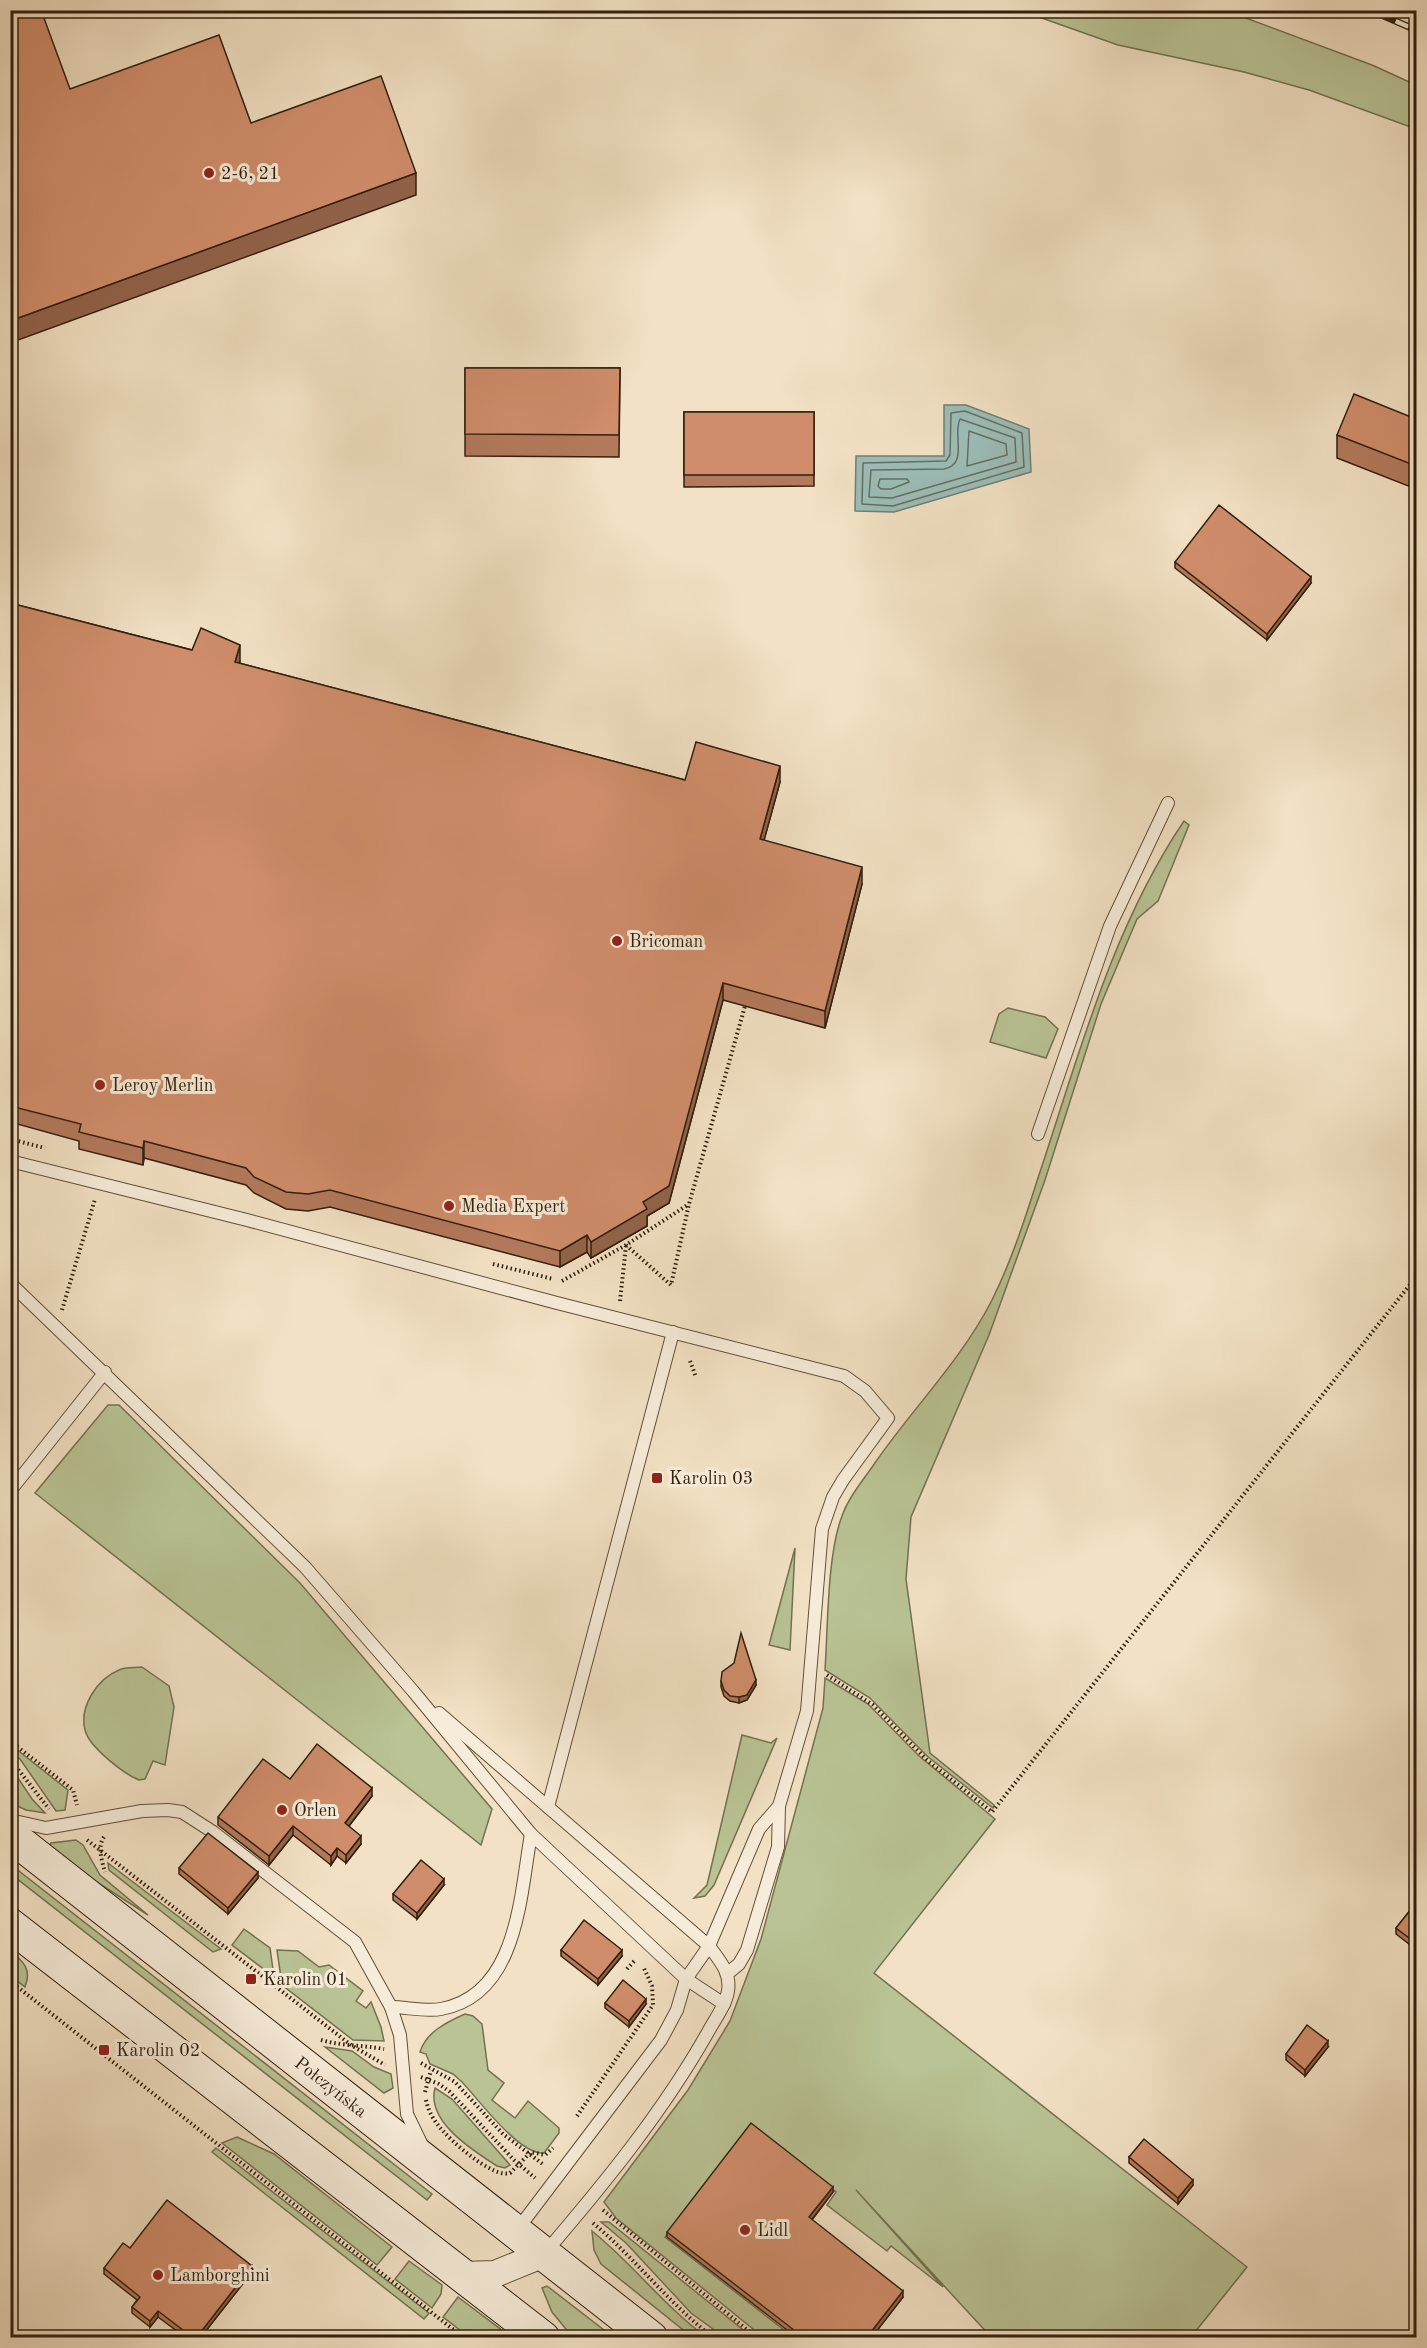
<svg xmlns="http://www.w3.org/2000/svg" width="1427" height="2348" viewBox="0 0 1427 2348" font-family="'Old Standard TT',serif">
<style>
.green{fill:#b9c395;stroke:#747150;stroke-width:1.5}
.water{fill:#9bbdb7;stroke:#707e72;stroke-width:1.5}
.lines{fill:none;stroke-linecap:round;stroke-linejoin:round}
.shore{stroke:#666e61;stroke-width:1.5}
.lane-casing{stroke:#605039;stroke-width:14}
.street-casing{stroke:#605039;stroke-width:28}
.secondary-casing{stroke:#301f0b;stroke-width:35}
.path{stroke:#301f0b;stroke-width:4;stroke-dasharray:1.5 3;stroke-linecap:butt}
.lane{stroke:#f7ecd9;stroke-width:12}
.street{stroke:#f7ecd9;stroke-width:26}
.secondary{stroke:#f7ecd9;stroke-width:33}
.rail-casing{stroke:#301f0b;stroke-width:7}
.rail{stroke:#f7ecd9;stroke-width:4.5;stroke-dasharray:14;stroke-linecap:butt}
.wall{fill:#b3795c;stroke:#301f0b;stroke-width:1.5}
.shaded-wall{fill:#92634b;stroke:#301f0b;stroke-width:1.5}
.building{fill:#d08d6b;stroke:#301f0b;stroke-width:1.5}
.poi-dot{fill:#8f2418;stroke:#f7ecd9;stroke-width:2}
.labels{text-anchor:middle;stroke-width:6;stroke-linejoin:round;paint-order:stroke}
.poi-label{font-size:18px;fill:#301f0b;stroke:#f7ecd9;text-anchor:start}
.street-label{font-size:18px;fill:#301f0b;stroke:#f7ecd9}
</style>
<rect width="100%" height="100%" fill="#f2e1c4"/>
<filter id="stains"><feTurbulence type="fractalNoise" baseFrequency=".00333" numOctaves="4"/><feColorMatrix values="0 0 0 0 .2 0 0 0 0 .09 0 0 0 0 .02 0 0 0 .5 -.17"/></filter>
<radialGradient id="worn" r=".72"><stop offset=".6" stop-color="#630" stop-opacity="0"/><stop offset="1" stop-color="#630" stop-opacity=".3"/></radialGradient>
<g class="green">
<polygon points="1022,11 1227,11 1372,65 1416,85 1416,129 1309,90 1244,72 1118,45"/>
<path d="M1184 821 1189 825 1158 901 1137 919 1101 1004 1045 1180 989 1335 911 1517 906 1579 930 1753 994 1805 993 1808 927 1756 870 1698 825 1670C828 1627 827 1555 842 1516 849 1496 865 1478 877 1460 914 1407 962 1359 992 1300 1011 1262 1024 1222 1037 1181 1078 1059 1111 929 1184 821Z"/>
<polygon points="1008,1008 1045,1017 1058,1029 1046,1058 990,1042 999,1014"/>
<polygon points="108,1405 119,1405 300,1583 492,1809 481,1845 35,1493"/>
<polygon points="795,1548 790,1650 769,1645"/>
<path d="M142 1667 169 1686 174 1707 165 1765 153 1761 145 1779 139 1780C124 1774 89 1747 85 1730 79 1707 97 1679 119 1670 125 1667 135 1668 142 1667Z"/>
<polygon points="825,1678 868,1704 918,1755 995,1819 874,1973 1247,2267 1191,2337 991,2337 856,2190 943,2287 891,2246 887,2251 827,2205 836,2192 750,2126 665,2237 793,2337 763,2337 616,2218 604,2202 688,2090 730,2021 761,1939 823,1708"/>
<polygon points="742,1735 771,1743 777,1738 714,1885 705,1896 694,1898 707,1885"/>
<polygon points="11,1745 68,1790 65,1810 56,1811 20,1759 11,1752"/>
<polygon points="10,1766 32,1799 45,1813 26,1810 11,1803"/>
<polygon points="76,1840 83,1845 100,1875 148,1915 75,1868 49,1847 51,1843"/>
<polygon points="108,1863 221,1949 213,1952 109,1870"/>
<polygon points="10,1864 432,2194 427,2200 11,1874"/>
<polygon points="244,1929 270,1948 274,1977 232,1945"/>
<path d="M10 1950C24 1962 32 1970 25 1987L11 1976Z"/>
<polygon points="277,1950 298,1951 319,1967 329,1965 363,1991 356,2001 366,2008 371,2002 381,2027 384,2041 353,2040 282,1985"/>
<path d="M465 2014 473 2016 482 2024 488 2070 504 2083 492 2100 515 2118 528 2101 559 2128V2133L544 2153C519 2155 479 2100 462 2082L453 2074 430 2064 426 2054 420 2052C426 2032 447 2022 465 2014Z"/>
<polygon points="325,2047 352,2051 374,2067 391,2074 393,2088 384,2093"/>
<path d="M435 2088 452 2099 510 2165 505 2168 497 2166C474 2151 426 2122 435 2088Z"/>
<polygon points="237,2137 274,2154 392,2247 377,2265 222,2143"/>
<polygon points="216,2148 429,2313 424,2319 212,2152"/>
<polygon points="601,2222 609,2222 752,2337 724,2337 691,2313 626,2243"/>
<path d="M592 2231C633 2264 664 2306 706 2337H692L601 2264 594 2250Z"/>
<polygon points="409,2261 442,2285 441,2294 432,2308 395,2279"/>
<polygon points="547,2286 613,2337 575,2337 570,2334 552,2312 542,2288"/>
<polygon points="458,2297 511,2337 469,2337 443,2317"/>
</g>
<polygon class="water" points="944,405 966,405 1029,429 1031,472 894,512 855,511 856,456 944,456"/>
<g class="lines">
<g class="shore">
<polygon points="965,411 1022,433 1024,467 893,506 862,504 863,463 946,461 950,455 951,413"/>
<path d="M960 419 1015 438 1016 462 892 498 869 497 871 470 944 469C969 464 952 434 960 419Z"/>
<polygon points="969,431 1006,444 1007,455 967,466"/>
<polygon points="880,479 907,479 909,482 891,489 881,489 878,486"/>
</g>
<defs>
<g id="lane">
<polyline points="1038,1134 1110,926 1168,803"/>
<polyline points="10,1161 247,1220 557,1303 844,1376 865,1391 888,1418 843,1480 833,1497 822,1529 807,1711 779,1806 778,1847 747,1950 739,1964 728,1973"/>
<polyline points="10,1283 305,1567 413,1691 531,1834 686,1979 724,2004"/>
<polyline points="10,1491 105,1372"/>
<path d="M439 1713 709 1946C719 1960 731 1972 728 1991 726 2005 715 2019 708 2032 663 2112 604 2184 544 2254"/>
<polyline points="548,1807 673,1332"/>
<polyline points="10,1820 46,1828 142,1811 168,1810 182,1812 213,1832 355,1942 391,2007 400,2035 407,2114 422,2145"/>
<path d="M391 2007C406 2007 426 2012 441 2009 518 1995 520 1896 531 1834"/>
<polyline points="517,2230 661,2040 677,2010 686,1979 709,1946 759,1829 779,1806"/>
</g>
<polyline id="street" points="460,2275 495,2274 544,2254"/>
<g id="secondary">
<path id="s1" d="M10 1835 651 2338"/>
<polyline points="10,1925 543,2338"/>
</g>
</defs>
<use href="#lane" class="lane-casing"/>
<use href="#street" class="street-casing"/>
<use href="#secondary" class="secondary-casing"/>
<g class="path">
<polyline points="10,1139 45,1148"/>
<polyline points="626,1245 671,1285 689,1204 745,1006"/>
<polyline points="493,1264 553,1279"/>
<polyline points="562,1281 626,1245 689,1204"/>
<polyline points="620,1301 626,1246"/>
<polyline points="62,1310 95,1199"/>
<polyline points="690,1361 696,1377"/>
<polyline points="827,1675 873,1705 927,1760 992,1812 1416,1277"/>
<polyline points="10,1741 73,1790 77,1805"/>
<polyline points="10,1759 49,1809"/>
<path d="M104 1837C97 1847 102 1861 105 1872"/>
<polyline points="87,1840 351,2045 385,2065"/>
<polyline points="627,1969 636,1959"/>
<polyline points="10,1981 464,2338"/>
<path d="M321 2040C342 2046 362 2045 384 2049"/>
<polyline points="421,2063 455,2082 503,2134 544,2165"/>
<polyline points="421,2077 439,2084 450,2092 514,2160 535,2178"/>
<polyline points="425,2092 431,2070"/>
<path d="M426 2100C428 2109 432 2118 438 2125 448 2139 493 2179 510 2173L531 2152 545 2155 553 2148"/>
<polyline points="577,2116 653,2005 652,1986 643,1966"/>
<polyline points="603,2210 757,2338"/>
<path d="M593 2223C636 2259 669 2304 714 2338"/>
</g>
<use href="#lane" class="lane"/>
<use href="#street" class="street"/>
<use href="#secondary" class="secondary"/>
<defs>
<polyline id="rail" points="1370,10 1416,30"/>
</defs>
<use href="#rail" class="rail-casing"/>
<use href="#rail" class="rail"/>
</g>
<g class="wall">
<polygon points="465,368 620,368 619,457 465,456"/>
<polygon points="684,412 814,412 814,486 684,487"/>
<polygon points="1416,419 1416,489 1337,458 1337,435"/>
<polygon points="1175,562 1311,583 1267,640 1175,568"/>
<polygon points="10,603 192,650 240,661 239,663 685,780 780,782 764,840 862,884 825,1028 723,1000 669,1203 647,1216 647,1226 591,1258 587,1252 560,1267 330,1207 308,1211 286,1209 254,1193 246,1185 144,1158 143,1165 79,1149 79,1141 10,1122"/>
<polygon points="721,1681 756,1685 747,1700 739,1703 730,1701 724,1696 721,1687"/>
<polygon points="290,1779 372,1796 349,1826 361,1844 346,1863 337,1856 331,1865 293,1835 269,1865 218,1825 218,1817"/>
<polygon points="179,1868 258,1878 228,1914 179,1874"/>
<polygon points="444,1885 417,1919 393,1900 393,1894"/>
<polygon points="1416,1903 1413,1947 1396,1934 1396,1928"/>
<polygon points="561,1950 622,1956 598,1985 561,1956"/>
<polygon points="605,2003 646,2004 629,2027 605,2008"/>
<polygon points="1328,2047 1305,2076 1286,2060 1286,2054"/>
<polygon points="1129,2157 1193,2185 1178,2204 1129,2163"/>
<polygon points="833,2192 812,2220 903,2297 872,2337 796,2337 667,2237 667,2232"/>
<polygon points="130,2248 252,2272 201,2337 185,2337 158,2317 150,2327 132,2313 132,2307 137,2300 104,2274 104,2268"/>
</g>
<g class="shaded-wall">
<polygon points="416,173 416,195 10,343 10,321"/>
<polygon points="1311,577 1311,583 1267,640 1267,634"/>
<polygon points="240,645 240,661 235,679 235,662"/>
<polygon points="780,766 780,782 760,855 760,839"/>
<polygon points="862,867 862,884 825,1028 825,1011"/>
<polygon points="723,983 723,1000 669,1203 647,1216 647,1226 591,1258 591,1242 643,1202"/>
<polygon points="144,1141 144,1158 143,1165 143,1148"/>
<polygon points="587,1235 587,1252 560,1267 560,1251"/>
<polygon points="756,1680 756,1685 747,1700 739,1703 739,1697"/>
<polygon points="372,1788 372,1796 345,1831 345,1823"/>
<polygon points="293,1826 293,1835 269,1865 269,1856"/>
<polygon points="361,1836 361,1844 346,1863 346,1855"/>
<polygon points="337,1848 337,1856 331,1865 331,1856"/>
<polygon points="258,1872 258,1878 228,1914 228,1908"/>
<polygon points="444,1879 444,1885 417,1919 417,1913"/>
<polygon points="1416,1937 1416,1943 1413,1947 1413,1941"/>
<polygon points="622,1950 622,1956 598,1985 598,1979"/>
<polygon points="646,1999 646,2004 629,2027 629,2021"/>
<polygon points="1328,2041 1328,2047 1305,2076 1305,2070"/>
<polygon points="1193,2180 1193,2185 1178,2204 1178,2198"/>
<polygon points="833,2187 833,2192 809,2223 809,2217"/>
<polygon points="252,2266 252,2272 201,2337 197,2337"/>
<polygon points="903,2291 903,2297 872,2337 867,2337"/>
<polygon points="158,2311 158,2317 150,2327 150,2321"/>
</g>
<g class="building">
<polygon points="10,10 41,10 70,89 219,35 251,123 381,76 416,173 10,321"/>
<polygon points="465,368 620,368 619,435 465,434"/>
<polygon points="1354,394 1416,419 1416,466 1337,435"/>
<rect x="684" y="412" width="130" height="63"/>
<polygon points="1219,505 1311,577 1267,634 1175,562"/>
<polygon points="10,603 192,650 201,628 240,645 235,662 685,780 696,742 780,766 760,839 862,867 825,1011 723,983 669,1186 643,1202 647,1209 591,1242 587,1235 560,1251 330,1190 308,1194 286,1192 254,1177 246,1168 144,1141 143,1148 79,1132 81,1124 10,1106"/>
<polygon points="741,1633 756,1680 747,1695 739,1697 730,1696 724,1690 721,1681 722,1672 734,1663"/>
<polygon points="317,1744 372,1788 345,1823 361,1836 346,1855 337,1848 331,1856 293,1826 269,1856 218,1817 263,1759 290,1779"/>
<polygon points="208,1833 258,1872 228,1908 179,1868"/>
<polygon points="421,1860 444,1879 417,1913 393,1894"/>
<polygon points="1416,1903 1416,1937 1413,1941 1396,1928"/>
<polygon points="584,1920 622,1950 598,1979 561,1950"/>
<polygon points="623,1980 646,1999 629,2021 605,2003"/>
<polygon points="1307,2025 1328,2041 1305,2070 1286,2054"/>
<polygon points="751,2123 833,2187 809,2217 903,2291 867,2337 803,2337 667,2232"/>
<polygon points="1144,2139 1193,2180 1178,2198 1129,2157"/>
<polygon points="167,2200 252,2266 197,2337 192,2337 158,2311 150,2321 132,2307 140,2297 104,2268 123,2243 130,2248"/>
</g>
<g class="poi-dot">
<circle cx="209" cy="173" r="6"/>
<circle cx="617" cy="941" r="6"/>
<circle cx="100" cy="1085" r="6"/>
<circle cx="449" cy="1206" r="6"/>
<rect x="651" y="1472" width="12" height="12" rx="3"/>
<circle cx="282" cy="1810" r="6"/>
<rect x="245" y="1973" width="12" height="12" rx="3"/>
<rect x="98" y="2044" width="12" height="12" rx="3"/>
<circle cx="745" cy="2230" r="6"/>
<circle cx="158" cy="2275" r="6"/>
</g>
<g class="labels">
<g class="poi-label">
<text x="221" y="179">2-6, 21</text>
<text x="629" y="947">Bricoman</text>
<text x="112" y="1091">Leroy Merlin</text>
<text x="461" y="1212">Media Expert</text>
<text x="669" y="1484">Karolin 03</text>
<text x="294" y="1816">Orlen</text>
<text x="263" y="1985">Karolin 01</text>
<text x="116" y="2056">Karolin 02</text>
<text x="757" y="2236">Lidl</text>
<text x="170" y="2281">Lamborghini</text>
</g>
<g class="street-label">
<text dy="6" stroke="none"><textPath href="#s1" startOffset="408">Połczyńska</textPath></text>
</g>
</g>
<rect width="1427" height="2348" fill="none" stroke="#f2e1c4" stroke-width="36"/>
<rect x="12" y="12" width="1403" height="2324" fill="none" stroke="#301f0b" stroke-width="3"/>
<rect x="18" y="18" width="1391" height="2312" fill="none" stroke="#301f0b" stroke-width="1.5"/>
<rect width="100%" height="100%" filter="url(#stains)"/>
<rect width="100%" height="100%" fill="url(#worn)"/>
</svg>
